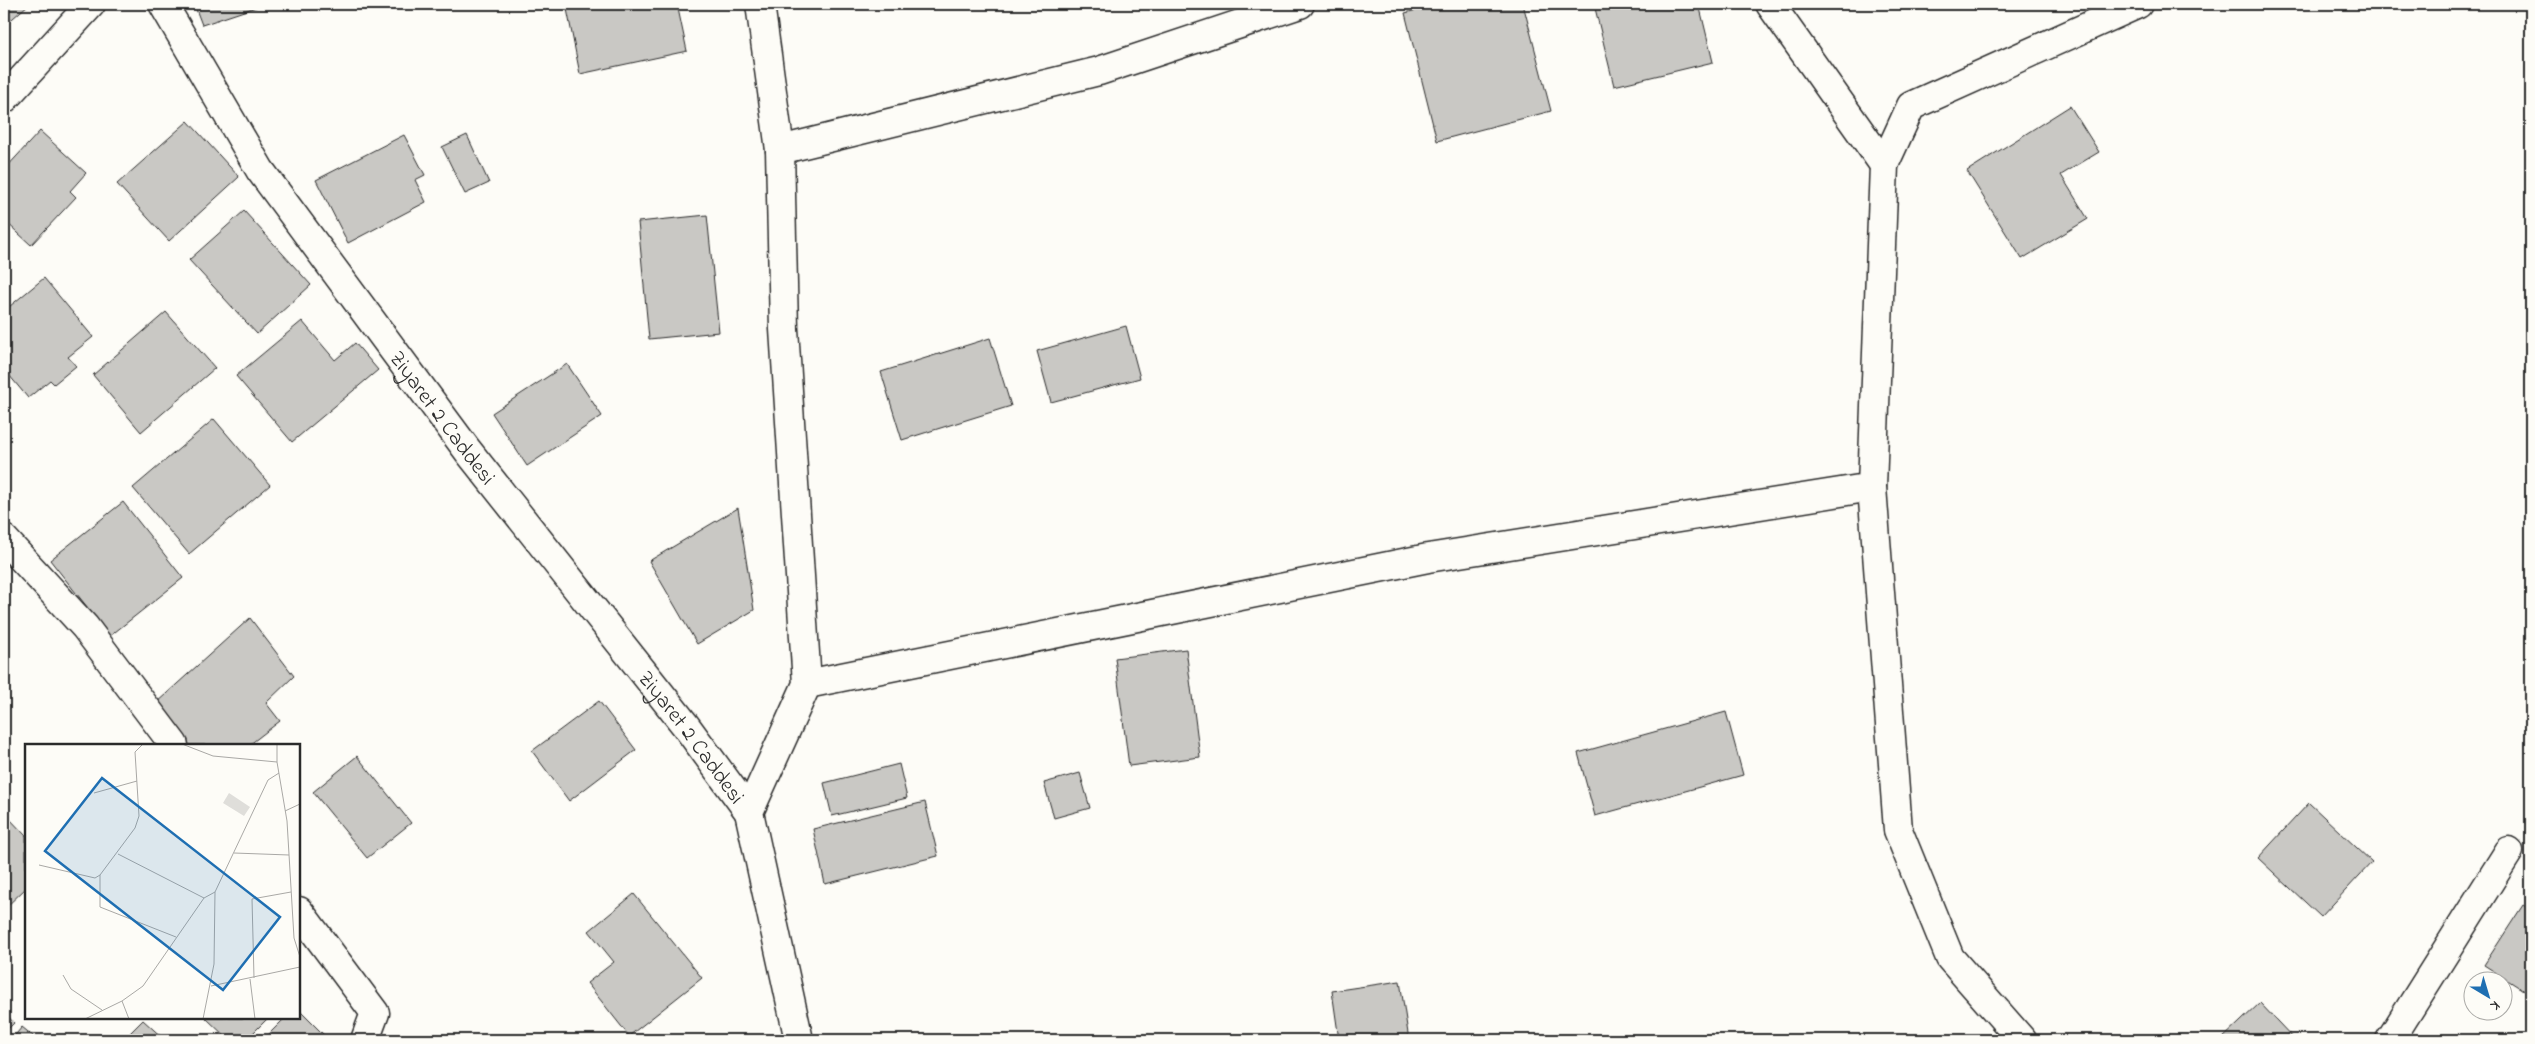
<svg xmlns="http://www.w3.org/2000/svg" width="2535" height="1044" viewBox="0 0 2535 1044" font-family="'Indie Flower',sans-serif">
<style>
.building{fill:#c9c8c4;stroke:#2b2b2b}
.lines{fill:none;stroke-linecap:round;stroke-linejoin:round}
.minor-casing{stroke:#2b2b2b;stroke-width:31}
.minor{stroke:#fdfcf7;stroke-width:28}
.labels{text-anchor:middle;stroke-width:4;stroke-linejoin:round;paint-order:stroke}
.street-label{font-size:22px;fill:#2b2b2b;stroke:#fdfcf7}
.inset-road{fill:none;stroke:#a9a8a5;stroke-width:1}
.view{fill:#1f6fb2;fill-opacity:0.15;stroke:#1f6fb2;stroke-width:2.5}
.inset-edge{fill:none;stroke:#2b2b2b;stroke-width:2.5}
</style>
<rect width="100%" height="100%" fill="#fdfcf7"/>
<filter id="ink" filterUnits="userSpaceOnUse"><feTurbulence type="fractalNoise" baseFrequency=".02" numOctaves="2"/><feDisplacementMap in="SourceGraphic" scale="10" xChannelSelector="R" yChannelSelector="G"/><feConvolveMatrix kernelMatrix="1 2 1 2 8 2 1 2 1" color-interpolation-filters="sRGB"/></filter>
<g filter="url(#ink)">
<g class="building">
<polygon points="4,4 29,4 4,26"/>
<polygon points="194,4 265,4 202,25"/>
<polygon points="566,4 677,4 687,51 580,74"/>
<polygon points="1441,4 1523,4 1551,111 1437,141 1405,13"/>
<polygon points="1594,4 1699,4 1713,62 1614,86"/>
<polygon points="2070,106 2099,152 2061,175 2088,219 2022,259 1967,171"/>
<polygon points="188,121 239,177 169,241 117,184"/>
<polygon points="40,131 86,173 70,191 76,197 31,245 4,220 4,170"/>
<polygon points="404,135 425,175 415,180 426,202 348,243 316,180"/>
<polygon points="467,135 489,183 465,194 442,147"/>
<polygon points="244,211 311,285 257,334 189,260"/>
<polygon points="707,215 719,332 649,339 638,222"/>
<polygon points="44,278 93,337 68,357 76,366 54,384 50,380 28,398 4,369 4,311"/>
<polygon points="166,312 215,368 141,432 93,375"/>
<polygon points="302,321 335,360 355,343 378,370 292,442 236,376"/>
<polygon points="1126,326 1140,378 1051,402 1037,351"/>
<polygon points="990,338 1011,406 902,440 881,372"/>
<polygon points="567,364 602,416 527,466 492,413"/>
<polygon points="214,419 270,485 189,554 133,488"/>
<polygon points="123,502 183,578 110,636 50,560"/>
<polygon points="738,508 754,610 697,644 649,561"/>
<polygon points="250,618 294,676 266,703 280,721 249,745 189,745 156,703"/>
<polygon points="1186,649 1200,757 1129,766 1115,658"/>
<polygon points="599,701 636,750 569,801 532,751"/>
<polygon points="1726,712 1743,775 1595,816 1578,753"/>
<polygon points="357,756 411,823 367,858 313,792"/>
<polygon points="899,764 907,798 832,816 824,783"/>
<polygon points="1080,773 1090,808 1054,818 1044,783"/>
<polygon points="925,802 938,856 825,884 813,829"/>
<polygon points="2309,803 2372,862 2321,917 2258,858"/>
<polygon points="8,817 26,836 26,888 4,909 4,822"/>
<polygon points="634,894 702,978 629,1036 587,983 614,962 589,931"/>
<polygon points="2523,905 2531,910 2531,995 2484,965"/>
<polygon points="1400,981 1409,1040 1339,1040 1332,991"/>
<polygon points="2260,1003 2295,1040 2221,1040"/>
<polygon points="299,1010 329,1040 263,1040 285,1018 299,1018"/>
<polygon points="4,1012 14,1023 4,1033"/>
<polygon points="206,1018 268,1018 246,1040 229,1040"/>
<polygon points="143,1020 165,1040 123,1040"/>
<polygon points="22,1027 38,1040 11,1040"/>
</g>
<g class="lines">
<defs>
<g id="minor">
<path id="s1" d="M163 4 260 170 468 451 686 726 749 812"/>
<polyline points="760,4 780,150 784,329 807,684 749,812 799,1040"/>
<polyline points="1770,4 1884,165"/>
<polyline points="4,99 91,4"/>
<polyline points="780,150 1099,71 1300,4"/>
<polyline points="4,539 85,627 174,745"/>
<polyline points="807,684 1428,558 1872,487"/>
<polyline points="299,911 375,1013 365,1040"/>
<polyline points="2022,1040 1950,958 1898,830 1872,487 1884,165 1911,106 2138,4"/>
<polyline points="2390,1040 2509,851"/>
</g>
</defs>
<use href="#minor" class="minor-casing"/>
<use href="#minor" class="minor"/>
</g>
</g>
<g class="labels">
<g class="street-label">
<text dy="8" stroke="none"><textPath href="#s1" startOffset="500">Ziyaret 2 Caddesi</textPath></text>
<text dy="8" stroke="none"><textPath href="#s1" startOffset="905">Ziyaret 2 Caddesi</textPath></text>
</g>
</g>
<g transform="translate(25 744)">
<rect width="275" height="275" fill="#fdfcf7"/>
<path d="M204 49 225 63 219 72 198 59Z" fill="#dfdeda"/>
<path class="inset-road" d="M157 0 188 12 252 18M252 0V18L262 77 269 194 275 213M69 49 112 37M260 67 275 60M209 109 264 111M93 110 179 154M14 121 70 134 75 131 110 84 114 72 110 8 118 0M75 131V163L151 193M38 231 46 245 77 266M229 234 227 155 266 148M225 235 230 275M186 242 275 223M97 257 104 275M60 275 97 257 118 242 179 154 190 148 243 36 254 29M178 275 189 220 190 148"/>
<path class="view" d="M77 34 255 173 198 246 20 107Z"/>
<rect width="275" height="275" class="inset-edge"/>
</g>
<rect width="2535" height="1044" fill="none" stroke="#fdfcf7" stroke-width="20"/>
<rect x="10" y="10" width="2515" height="1024" fill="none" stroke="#2b2b2b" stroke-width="2" filter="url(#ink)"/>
<g transform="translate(2488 996) rotate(142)"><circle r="24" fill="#fdfcf7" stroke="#a9a8a5"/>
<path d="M0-4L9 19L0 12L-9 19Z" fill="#1f6fb2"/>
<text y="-8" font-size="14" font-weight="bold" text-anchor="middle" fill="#2b2b2b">K</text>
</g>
</svg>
